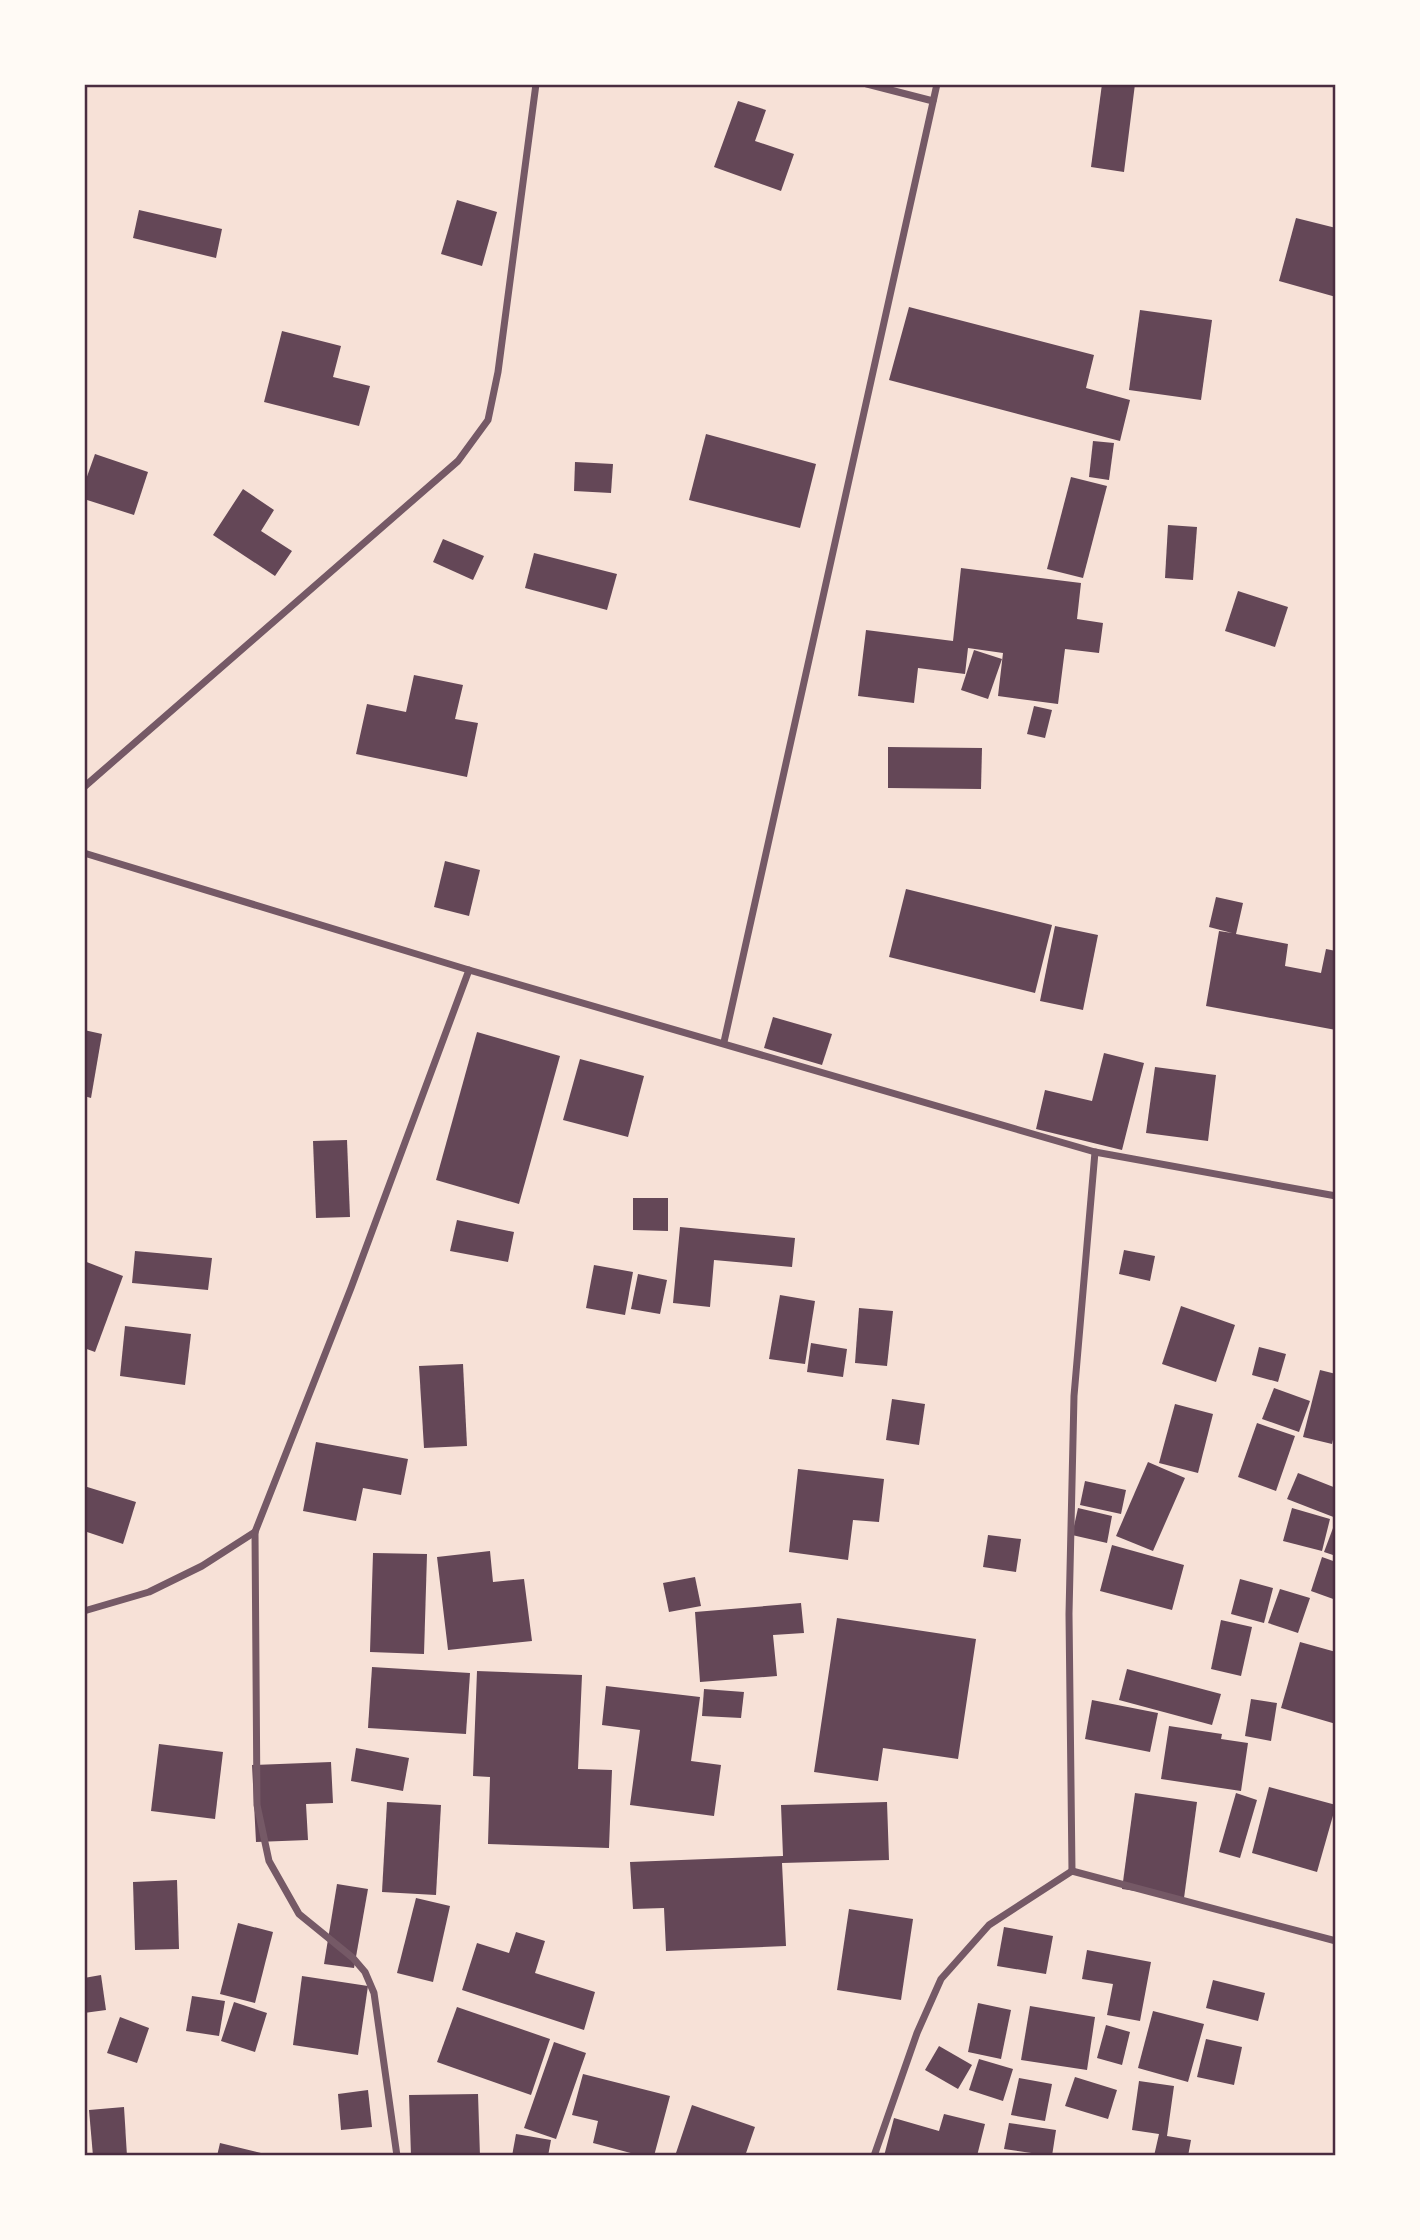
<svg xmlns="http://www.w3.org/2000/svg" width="1420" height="2240" viewBox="0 0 1420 2240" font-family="Raleway,sans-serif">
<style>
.building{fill:#644757}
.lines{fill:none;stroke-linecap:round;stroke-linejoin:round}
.minor{stroke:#755966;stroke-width:7}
.neatline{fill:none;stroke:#4a2c40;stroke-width:2.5}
</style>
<rect width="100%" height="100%" fill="#f7e1d7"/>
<g class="building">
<polygon points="1102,84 1135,84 1124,172 1091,167"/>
<polygon points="738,101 766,110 755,141 794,154 781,191 714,167"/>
<polygon points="457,200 497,212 482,266 441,254"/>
<polygon points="139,210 222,229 216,258 133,238"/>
<polygon points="1296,218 1336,228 1336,297 1279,281"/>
<polygon points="909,307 1094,355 1086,388 1130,400 1120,441 889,380"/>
<polygon points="1140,310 1212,320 1201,400 1129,390"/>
<polygon points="282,331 341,346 333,377 370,386 359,426 264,402"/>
<polygon points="706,434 816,464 800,528 689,500"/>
<polygon points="1093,441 1114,443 1109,480 1089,477"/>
<polygon points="95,454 148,472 134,515 84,499 84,485"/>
<polygon points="575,462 613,464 611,493 574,491"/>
<polygon points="1071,477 1107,486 1083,578 1047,569"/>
<polygon points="243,489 274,510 261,531 292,551 275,576 213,535"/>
<polygon points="1168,525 1197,527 1193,580 1165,578"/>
<polygon points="443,539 484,556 473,580 433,562"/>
<polygon points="534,553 617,574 607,610 525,588"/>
<polygon points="961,568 1081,583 1077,619 1103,623 1099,653 1065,649 1058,704 998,696 1003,653 968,648 965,674 918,668 914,703 858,696 866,630 953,641"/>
<polygon points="1238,591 1288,607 1275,647 1225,631"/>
<polygon points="974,650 1002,659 988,699 961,690"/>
<polygon points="414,675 463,685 455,719 478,723 467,777 356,754 367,704 406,712"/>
<polygon points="1034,706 1052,710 1045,738 1027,734"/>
<polygon points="888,747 982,748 981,789 888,788"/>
<polygon points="445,861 480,870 469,916 434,907"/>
<polygon points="906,889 1052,925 1035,993 889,957"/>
<polygon points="1216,897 1243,903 1236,934 1288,944 1285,966 1321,973 1326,949 1336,951 1336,1030 1206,1006 1219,931 1232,933 1209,927"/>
<polygon points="1055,926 1098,935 1083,1010 1040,1001"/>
<polygon points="773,1017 832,1034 822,1065 764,1048"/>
<polygon points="84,1030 102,1034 91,1098 84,1096"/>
<polygon points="477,1032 560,1056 519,1204 436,1180"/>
<polygon points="1104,1053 1144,1063 1122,1150 1036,1129 1045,1090 1092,1101"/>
<polygon points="580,1059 644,1076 628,1137 563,1120"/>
<polygon points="1155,1067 1216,1075 1208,1141 1146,1133"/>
<polygon points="347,1140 350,1217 316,1218 313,1141"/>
<polygon points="633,1198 668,1198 668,1231 633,1230"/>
<polygon points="457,1220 514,1232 508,1262 450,1251"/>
<polygon points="680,1227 795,1238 792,1267 714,1260 710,1307 673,1303"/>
<polygon points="1124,1250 1155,1256 1150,1281 1119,1274"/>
<polygon points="135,1251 212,1258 208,1290 132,1283"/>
<polygon points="84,1261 123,1276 95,1352 84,1348"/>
<polygon points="594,1265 633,1272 625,1315 586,1308"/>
<polygon points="638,1274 667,1280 660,1314 631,1309"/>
<polygon points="780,1295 815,1301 805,1364 769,1359"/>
<polygon points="1181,1306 1235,1325 1216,1382 1162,1364"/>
<polygon points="859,1308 893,1311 887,1366 855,1363"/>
<polygon points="125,1326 191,1334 185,1385 120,1376"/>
<polygon points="811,1343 847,1349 843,1377 807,1372"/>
<polygon points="1259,1347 1286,1354 1278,1382 1252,1375"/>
<polygon points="463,1364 467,1446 424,1448 419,1366"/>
<polygon points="1320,1370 1336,1374 1336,1427 1332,1444 1303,1437"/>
<polygon points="1274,1388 1310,1401 1299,1432 1262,1419"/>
<polygon points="892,1399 925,1404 919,1445 886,1440"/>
<polygon points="1175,1404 1213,1414 1198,1473 1159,1463"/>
<polygon points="1257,1423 1295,1436 1276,1491 1238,1477"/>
<polygon points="316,1442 408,1459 401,1495 363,1488 356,1521 303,1511"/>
<polygon points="1148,1462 1185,1478 1153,1551 1116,1536"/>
<polygon points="798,1469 884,1479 879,1522 853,1520 848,1560 789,1552"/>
<polygon points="1298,1473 1336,1488 1336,1518 1287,1499"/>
<polygon points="1085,1481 1126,1490 1121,1514 1080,1505"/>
<polygon points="84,1486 136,1502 123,1544 84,1531"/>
<polygon points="1078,1508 1112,1516 1107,1543 1072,1535"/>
<polygon points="1292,1508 1330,1519 1322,1551 1283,1541"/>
<polygon points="1336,1520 1336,1556 1324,1552"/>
<polygon points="988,1535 1021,1539 1016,1572 983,1567"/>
<polygon points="1112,1545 1184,1565 1172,1610 1100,1591"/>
<polygon points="490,1551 493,1582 524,1579 532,1641 448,1650 437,1557"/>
<polygon points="373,1553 427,1554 424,1654 370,1652"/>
<polygon points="1322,1557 1336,1562 1336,1600 1311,1591"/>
<polygon points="695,1577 701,1606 669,1612 663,1583"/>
<polygon points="1240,1579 1273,1588 1264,1623 1231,1614"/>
<polygon points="1280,1589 1310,1598 1298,1633 1268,1623"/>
<polygon points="801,1603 804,1633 773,1635 777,1676 700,1682 695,1612"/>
<polygon points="837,1618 976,1639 958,1759 883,1748 878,1781 814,1772"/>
<polygon points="1221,1620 1252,1627 1241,1676 1211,1669"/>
<polygon points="1300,1642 1336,1652 1336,1724 1281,1708"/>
<polygon points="372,1667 470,1673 466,1734 368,1728"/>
<polygon points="1127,1669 1221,1694 1212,1725 1119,1700"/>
<polygon points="477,1671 582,1675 578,1769 612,1770 609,1848 488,1844 490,1777 473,1776"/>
<polygon points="606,1686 700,1697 691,1761 721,1765 714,1816 630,1805 640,1730 602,1725"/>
<polygon points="704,1689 744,1692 741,1718 702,1716"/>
<polygon points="1251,1699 1277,1703 1271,1741 1245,1736"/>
<polygon points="1092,1700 1158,1713 1150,1752 1085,1739"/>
<polygon points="1169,1726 1222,1734 1221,1739 1248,1743 1241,1791 1161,1779"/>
<polygon points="159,1744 223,1752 215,1819 151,1811"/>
<polygon points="356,1748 409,1758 403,1791 351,1781"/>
<polygon points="331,1762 333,1803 306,1804 308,1840 256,1842 252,1765"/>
<polygon points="1269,1787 1336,1805 1317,1872 1252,1853"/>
<polygon points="1135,1793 1197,1802 1184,1898 1122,1889"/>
<polygon points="1236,1793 1257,1800 1240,1858 1219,1852"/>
<polygon points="387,1802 441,1805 436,1895 382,1892"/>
<polygon points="887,1802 889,1860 782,1863 786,1946 666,1951 664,1908 633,1909 630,1862 783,1856 781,1805"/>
<polygon points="177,1880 179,1949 135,1950 133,1882"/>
<polygon points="337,1884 368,1889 354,1968 324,1964"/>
<polygon points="416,1898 450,1906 433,1982 397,1973"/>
<polygon points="849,1909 913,1919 901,2000 837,1990"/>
<polygon points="238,1923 273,1932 255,2003 220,1994"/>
<polygon points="1004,1927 1053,1936 1046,1974 997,1966"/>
<polygon points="516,1932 545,1941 535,1973 595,1992 584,2030 462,1990 477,1943 509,1953"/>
<polygon points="1087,1950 1151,1962 1140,2021 1107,2015 1113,1984 1082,1979"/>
<polygon points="101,1975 106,2010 84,2013 84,1978"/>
<polygon points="302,1976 368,1986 358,2055 293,2045"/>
<polygon points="1213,1980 1265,1993 1258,2021 1206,2008"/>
<polygon points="192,1996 225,2001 219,2036 186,2031"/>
<polygon points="234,2002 267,2013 255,2052 221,2041"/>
<polygon points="978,2003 1011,2010 1001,2059 968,2052"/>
<polygon points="1030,2006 1095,2017 1087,2070 1021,2060"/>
<polygon points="457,2007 550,2039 531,2095 437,2062"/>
<polygon points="1153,2011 1204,2024 1188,2082 1138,2068"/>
<polygon points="120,2017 149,2028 137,2063 107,2053"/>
<polygon points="1106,2025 1130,2032 1122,2065 1097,2058"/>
<polygon points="1206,2039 1242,2047 1234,2085 1197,2077"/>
<polygon points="554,2042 586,2053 556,2139 524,2128"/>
<polygon points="939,2046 972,2065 958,2089 925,2070"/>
<polygon points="979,2059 1013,2069 1003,2101 969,2090"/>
<polygon points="583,2074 670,2096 654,2156 642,2156 593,2143 598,2121 572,2115"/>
<polygon points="1075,2077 1117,2090 1108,2119 1065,2106"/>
<polygon points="1019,2078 1052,2084 1045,2121 1011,2115"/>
<polygon points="1139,2081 1174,2086 1167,2136 1191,2140 1188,2156 1154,2156 1159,2134 1132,2130"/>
<polygon points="368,2090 372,2127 341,2130 338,2094"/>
<polygon points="478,2094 480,2156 411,2156 409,2095"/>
<polygon points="692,2105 755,2127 745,2156 675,2156"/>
<polygon points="124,2107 127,2156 93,2156 89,2110"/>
<polygon points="944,2114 985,2124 977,2156 884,2156 894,2118 939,2131"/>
<polygon points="1009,2123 1056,2130 1052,2156 1004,2149"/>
<polygon points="516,2134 551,2140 548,2156 512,2156"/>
<polygon points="220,2143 269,2155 269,2156 217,2156"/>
</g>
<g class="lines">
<g class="minor">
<polyline points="867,84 933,101"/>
<polyline points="84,787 458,461 488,420 498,372 536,84"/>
<polyline points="84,853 469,970 1095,1152 1336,1196"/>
<polyline points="724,1042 937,84"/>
<polyline points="84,1611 149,1592 202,1566 255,1532"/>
<polyline points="1072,1871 1069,1614 1074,1396 1095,1152"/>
<polyline points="397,2156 374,1993 365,1972 353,1958 299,1914 269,1861 257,1805 255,1532 351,1288 469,970"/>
<polyline points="874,2156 917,2033 941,1979 989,1925 1072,1871 1336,1941"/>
</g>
</g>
<rect width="1420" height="2240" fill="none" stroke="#fffaf5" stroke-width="172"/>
<rect x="86" y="86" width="1248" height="2068" class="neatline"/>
</svg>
